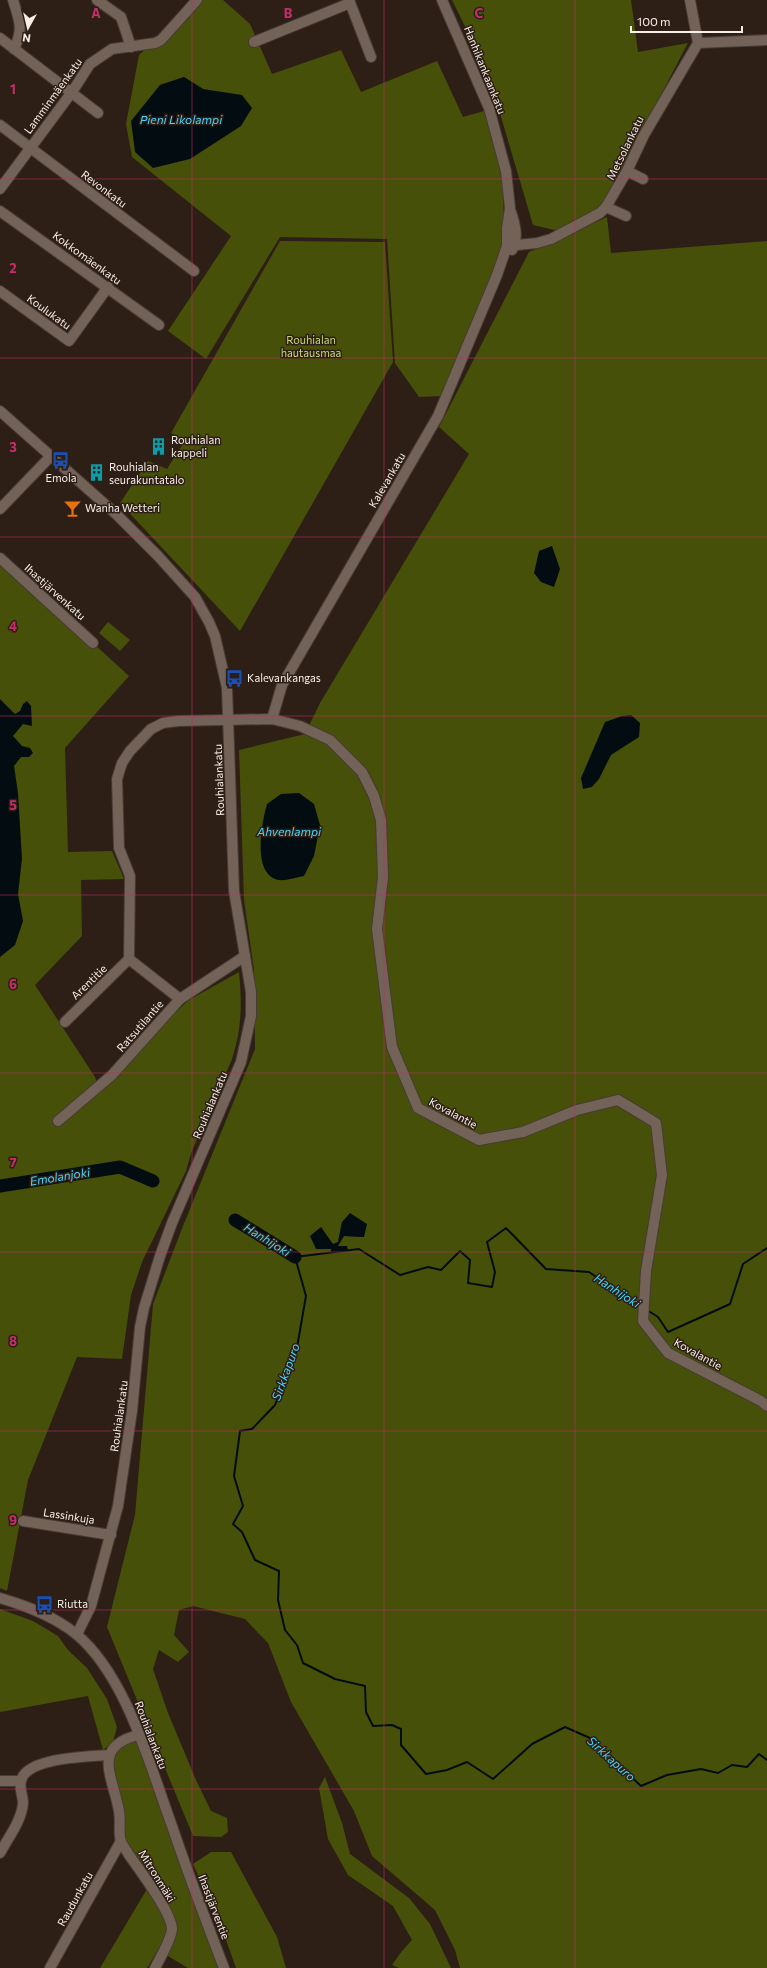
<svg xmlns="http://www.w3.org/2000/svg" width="767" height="1968" viewBox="0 0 767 1968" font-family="Commissioner,sans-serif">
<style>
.green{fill:#465008;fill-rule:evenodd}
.water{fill:#030d11}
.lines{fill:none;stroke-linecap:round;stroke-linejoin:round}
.stream{stroke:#030d11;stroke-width:2}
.river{stroke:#030d11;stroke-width:13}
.minor-casing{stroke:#473b35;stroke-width:12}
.minor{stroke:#736257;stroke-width:10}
.grid{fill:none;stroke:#c72d69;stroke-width:1;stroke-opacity:0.55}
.labels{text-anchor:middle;stroke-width:3;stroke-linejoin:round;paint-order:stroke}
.street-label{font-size:11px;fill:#f8eee8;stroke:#2d1f16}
.park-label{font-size:11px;fill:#c7da76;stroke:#2d1f16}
.poi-label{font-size:11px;fill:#f8eee8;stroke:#2d1f16;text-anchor:start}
.water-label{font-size:12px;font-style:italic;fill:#49d3fa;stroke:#2d1f16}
.grid-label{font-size:13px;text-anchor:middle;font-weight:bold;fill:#c72d69;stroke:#2d1f16;stroke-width:3;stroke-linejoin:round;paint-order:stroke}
</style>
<rect width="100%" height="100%" fill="#2d1f16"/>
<g class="green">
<path d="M200 0H223L250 24 272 74 341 50 361 92 437 61 463 117 484 111 502 171 505 243 443 396 419 397 395 363 387 239 280 237 206 359 168 331 231 236 132 157 126 124 139 55ZM184 77 203 89 160 85Z"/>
<polygon points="452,0 631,0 638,52 688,43 610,192 595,212 559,231 533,225 488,73"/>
<path d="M607 217 611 253 767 241V1968H460L455 1950 435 1910 372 1856 354 1811 291 1702 268 1643 245 1619 193 1606 179 1610 174 1635 189 1652 178 1662 159 1650 153 1669 168 1713 196 1780 211 1811 227 1818 228 1832 221 1837 193 1836 107 1627 135 1515 153 1304 183 1226 255 1049 254 970 244 900 239 750 305 734 320 703 469 454 439 427 529 252ZM342 1222 364 1237 344 1236 331 1252 333 1244 338 1242Z"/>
<polygon points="280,241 385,242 393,362 240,631 120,503 148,461 167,469 184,442 171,433"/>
<path d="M0 558 129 676 65 748 68 852 112 851 124 879 81 880 82 936 35 985 95 1077 98 1087 161 1025 189 1000 239 972C242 1003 242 1029 232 1059L191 1153 186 1171 142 1262 131 1295 122 1359 77 1357 28 1480 7 1591 0 1588Z"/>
<polygon points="108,622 130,640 120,651 99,633"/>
<polygon points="0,1609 33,1621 58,1636 68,1650 87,1668 107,1699 117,1727 113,1742 103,1750 88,1696 0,1712"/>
<polygon points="138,1735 224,1968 188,1968 158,1950 147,1968 100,1968 153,1879 126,1840 108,1755"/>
<polygon points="325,1777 342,1823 350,1854 409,1898 430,1924 451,1968 399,1968 392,1965 402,1951 412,1940 393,1906 348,1875 328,1839 319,1788"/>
<polygon points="211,1852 231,1852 277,1937 286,1968 236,1968 221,1926 193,1864"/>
</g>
<g class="water">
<polygon points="184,77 203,89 242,95 252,108 241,126 190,159 153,168 135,152 131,121 160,85"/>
<polygon points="552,546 560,569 554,587 541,582 534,573 539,551"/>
<polygon points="0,699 15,714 20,711 23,704 27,701 31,706 32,726 23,724 13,736 22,746 30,748 33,753 29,757 21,757 14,766 18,793 22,859 18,894 23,921 15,945 0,957"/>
<polygon points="631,715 640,723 639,737 611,755 599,779 592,787 583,789 581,778 605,722 622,716"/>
<path d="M299 793 314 804 320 825 314 856 304 876C297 877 286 881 279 880 251 875 262 822 267 804L281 794Z"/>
<polygon points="350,1213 367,1224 364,1237 344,1236 338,1246 347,1246 348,1250 331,1253 331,1249 316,1249 310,1236 321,1227 333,1244 338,1242 342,1222"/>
</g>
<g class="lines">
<g class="stream">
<polyline points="641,1307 589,1272 546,1269 506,1228 487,1242 495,1272 492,1287 468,1283 470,1260 460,1251 441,1270 428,1267 400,1275 359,1249 295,1257 306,1296 296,1353 275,1405 252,1429 240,1431 234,1476 243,1506 233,1524 242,1532 255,1560 279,1571 278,1600 285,1630 297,1645 303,1663 335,1679 365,1686 366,1712 373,1726 392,1725 401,1729 401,1745 426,1774 447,1770 467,1762 493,1779 532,1744 565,1727 590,1738 641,1786 667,1775 701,1769 718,1773 732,1765 747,1767 759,1754 767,1760"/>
<polyline points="647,1310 658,1317 668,1332 730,1304 743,1264 767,1248"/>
</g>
<g class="river">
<polyline points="0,1186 120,1167 153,1181"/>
<polyline points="235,1220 295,1257"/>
</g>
<defs>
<g id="minor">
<path d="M13 0C19 20 24 28 14 49"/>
<polyline points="97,0 121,17 131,47"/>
<polyline points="349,0 371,57"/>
<polyline points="0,38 98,113"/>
<polyline points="254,42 350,3"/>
<polyline points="698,43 767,40"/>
<polyline points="0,125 194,271"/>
<polyline points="627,171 643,179"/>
<polyline points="0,189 72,92 90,64 112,49 155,43 161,40 197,0"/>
<polyline points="606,207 626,216"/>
<polyline points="0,211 159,325"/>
<path d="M511 212C515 224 519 238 512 250"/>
<polyline points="507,246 537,243 551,239 600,213 606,207 627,171 644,135 698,43 690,0"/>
<polyline points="0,291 69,341 108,287"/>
<polyline points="0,411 116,514 158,556 195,597 209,622 215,636 227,688 234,891 251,992 251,1016 241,1062 172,1223 160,1256 144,1308 140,1327 132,1411 118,1506 91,1606 77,1634"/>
<polyline points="0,509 50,457"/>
<polyline points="0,558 93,643"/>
<polyline points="272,719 282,685 438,416 497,275 507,246 507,228 510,208 506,171 489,108 442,0"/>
<polyline points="180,999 129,959 130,876 119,848 117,779 122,763 130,751 151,729 163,723 178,721 272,719 300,726 330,740 362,772 374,796 381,820 383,877 377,929 392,1047 418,1108 479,1140 523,1132 577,1110 618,1100 656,1123 662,1175 646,1271 643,1321 668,1353 761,1401 767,1406"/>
<polyline points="65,1022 129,959"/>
<polyline points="58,1121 112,1075 180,999 245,956"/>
<polyline points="23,1521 111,1535"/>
<path d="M0 1598C27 1606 54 1616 76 1634 126 1675 150 1766 172 1826 188 1874 206 1921 224 1968"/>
<path d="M138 1735C91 1747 113 1777 119 1811 121 1821 118 1833 121 1842 123 1846 127 1851 129 1855 139 1869 172 1913 172 1929 171 1940 160 1958 155 1968"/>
<polyline points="0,1781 21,1781"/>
<path d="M0 1853C8 1838 22 1820 23 1803 23 1796 19 1788 21 1781 26 1757 89 1757 108 1755"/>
<polyline points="50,1968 121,1841"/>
</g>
</defs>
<use href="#minor" class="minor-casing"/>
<use href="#minor" class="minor"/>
</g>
<path class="grid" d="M192 0V1968M384 0V1968M575 0V1968M0 179H767M0 358H767M0 537H767M0 716H767M0 895H767M0 1073H767M0 1252H767M0 1431H767M0 1610H767M0 1789H767"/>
<defs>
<symbol id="building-bare" viewBox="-9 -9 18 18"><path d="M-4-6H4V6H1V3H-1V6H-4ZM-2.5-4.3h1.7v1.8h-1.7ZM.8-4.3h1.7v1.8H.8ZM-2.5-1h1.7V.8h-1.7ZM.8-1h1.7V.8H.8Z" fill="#0f9aa8" stroke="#2d1f16" stroke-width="2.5" paint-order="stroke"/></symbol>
<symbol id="bus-bare" viewBox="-9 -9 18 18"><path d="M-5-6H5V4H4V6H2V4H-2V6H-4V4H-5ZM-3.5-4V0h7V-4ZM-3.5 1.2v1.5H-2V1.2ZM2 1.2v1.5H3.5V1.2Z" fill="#1a4fb4" stroke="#2d1f16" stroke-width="2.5" paint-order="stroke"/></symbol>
<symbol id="bar-bare" viewBox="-9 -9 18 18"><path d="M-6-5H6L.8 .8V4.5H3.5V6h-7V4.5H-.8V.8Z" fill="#e8710a" stroke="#2d1f16" stroke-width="2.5" paint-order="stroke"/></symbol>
</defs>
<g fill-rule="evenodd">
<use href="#building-bare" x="146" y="434" width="25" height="25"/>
<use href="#bus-bare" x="48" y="448" width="25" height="25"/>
<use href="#building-bare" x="84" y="460" width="25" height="25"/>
<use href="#bar-bare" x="60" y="496" width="25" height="25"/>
<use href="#bus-bare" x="222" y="666" width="25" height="25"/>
<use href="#bus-bare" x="32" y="1592" width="25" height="25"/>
</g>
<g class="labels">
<g class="street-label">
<text transform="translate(485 70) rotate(68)" y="4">Hanhikankaankatu</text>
<text transform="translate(53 96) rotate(-54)" y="4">Lamminmäenkatu</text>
<text transform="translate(625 148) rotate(-64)" y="4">Metsolankatu</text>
<text transform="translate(104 189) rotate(37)" y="4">Revonkatu</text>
<text transform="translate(87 258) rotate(36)" y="4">Kokkomäenkatu</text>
<text transform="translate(49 312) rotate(36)" y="4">Koulukatu</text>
<text transform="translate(387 480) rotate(-60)" y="4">Kalevankatu</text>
<text transform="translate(55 592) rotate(42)" y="4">Ihastjärvenkatu</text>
<text transform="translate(219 780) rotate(-92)" y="4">Rouhialankatu</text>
<text transform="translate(89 982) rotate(-44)" y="4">Arentitie</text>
<text transform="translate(140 1026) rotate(-49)" y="4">Ratsutilantie</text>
<text transform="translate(210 1105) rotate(-67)" y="4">Rouhialankatu</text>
<text transform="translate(453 1113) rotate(28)" y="4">Kovalantie</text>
<text transform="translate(698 1354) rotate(29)" y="4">Kovalantie</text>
<text transform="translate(119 1416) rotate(-82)" y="4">Rouhialankatu</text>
<text transform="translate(69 1516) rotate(9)" y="4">Lassinkuja</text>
<text transform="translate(151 1735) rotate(69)" y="4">Rouhialankatu</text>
<text transform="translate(157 1876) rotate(58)" y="4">Mitronmäki</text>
<text transform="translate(75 1899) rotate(-61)" y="4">Raudunkatu</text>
<text transform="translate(214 1907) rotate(69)" y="4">Ihastjärventie</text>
</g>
<g class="park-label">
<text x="311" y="344">Rouhialan<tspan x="311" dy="13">hautausmaa</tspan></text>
</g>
<g class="poi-label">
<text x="171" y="444">Rouhialan<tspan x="171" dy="13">kappeli</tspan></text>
<text x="109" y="471">Rouhialan<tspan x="109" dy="13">seurakuntatalo</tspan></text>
<text x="61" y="482" text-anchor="middle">Emola</text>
<text x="85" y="512">Wanha Wetteri</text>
<text x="247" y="682">Kalevankangas</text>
<text x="57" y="1608">Riutta</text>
</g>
<g class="water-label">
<text x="181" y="124">Pieni Likolampi</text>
<text x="289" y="836">Ahvenlampi</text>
<text transform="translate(60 1177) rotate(-9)" y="4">Emolanjoki</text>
<text transform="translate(267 1240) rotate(32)" y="4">Hanhijoki</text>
<text transform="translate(617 1291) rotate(33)" y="4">Hanhijoki</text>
<text transform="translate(286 1372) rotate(-70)" y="4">Sirkkapuro</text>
<text transform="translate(611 1759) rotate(42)" y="4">Sirkkapuro</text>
</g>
</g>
<g class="grid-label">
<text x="96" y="18">A</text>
<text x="288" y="18">B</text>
<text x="479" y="18">C</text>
<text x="13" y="94">1</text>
<text x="13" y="273">2</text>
<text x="13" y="452">3</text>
<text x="13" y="631">4</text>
<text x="13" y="810">5</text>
<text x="13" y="989">6</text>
<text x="13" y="1167">7</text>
<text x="13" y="1346">8</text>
<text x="13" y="1525">9</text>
</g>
<g transform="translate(28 28) rotate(188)" stroke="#2d1f16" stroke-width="3" paint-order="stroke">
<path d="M0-3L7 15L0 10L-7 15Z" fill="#f8eee8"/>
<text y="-6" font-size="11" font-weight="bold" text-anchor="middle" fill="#f8eee8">N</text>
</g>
<path d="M631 26v6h111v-6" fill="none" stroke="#f8eee8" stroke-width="2"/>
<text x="637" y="26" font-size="12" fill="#f8eee8" stroke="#2d1f16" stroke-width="3" paint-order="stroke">100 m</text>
</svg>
